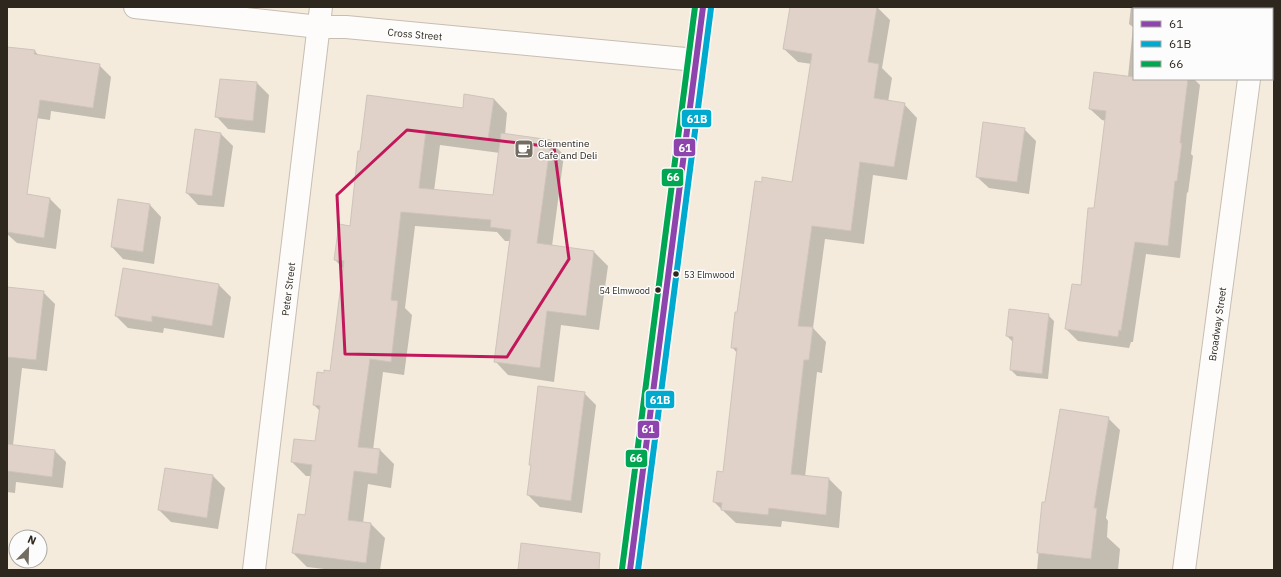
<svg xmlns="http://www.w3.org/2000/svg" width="1281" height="577" viewBox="0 0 1281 577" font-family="'IBM Plex Sans',sans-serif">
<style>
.shadow{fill:#0003;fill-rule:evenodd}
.building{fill:#e0d2c8;stroke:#cec4bb}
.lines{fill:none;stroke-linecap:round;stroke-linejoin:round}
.street-casing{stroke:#c6beb3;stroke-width:24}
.primary-casing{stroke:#9f9b83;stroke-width:24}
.street{stroke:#fdfcfa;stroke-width:22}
.primary{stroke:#e1e1d4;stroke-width:22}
.bus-1-casing{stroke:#fcfcfc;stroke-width:9}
.bus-2-casing{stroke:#fcfcfc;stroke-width:9}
.bus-3-casing{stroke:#fcfcfc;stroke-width:9}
.bus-1{stroke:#8e44ad;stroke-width:6}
.bus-2{stroke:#00a9ce;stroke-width:6}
.bus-3{stroke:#00a651;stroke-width:6}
.marked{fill:none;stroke:#c2185b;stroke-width:3;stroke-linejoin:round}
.bus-dot{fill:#2d271d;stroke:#fcfcfc;stroke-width:1.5}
.labels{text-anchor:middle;stroke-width:3;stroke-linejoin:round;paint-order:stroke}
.bus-label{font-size:9px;fill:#2d271d;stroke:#fcfcfc;text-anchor:start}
.street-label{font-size:10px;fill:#2d271d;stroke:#fcfcfc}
.poi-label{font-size:10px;fill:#2d271d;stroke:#fcfcfc;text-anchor:start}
.line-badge{stroke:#fcfcfc;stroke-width:1.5}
.badge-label{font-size:11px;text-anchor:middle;font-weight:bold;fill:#fff}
</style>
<rect width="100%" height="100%" fill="#f4ebdc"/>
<g class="shadow">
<polygon points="791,7 877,7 890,20 882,68 892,78 888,102 904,104 917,118 907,180 873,175 864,244 825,239 813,328 826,342 822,373 817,372 805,477 829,479 842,492 839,528 782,521 781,527 736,523 714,502 724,473 737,353 732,347 738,313 793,183 812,64 798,62 784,49"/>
<polygon points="1131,7 1195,7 1194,9 1134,9 1134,79 1194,79 1200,85 1191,154 1193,156 1188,193 1187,192 1180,258 1146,254 1133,342 1131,342 1129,348 1078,341 1066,329 1081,287 1094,210 1106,121 1102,120 1090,109 1128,77 1133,27 1129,24"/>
<polygon points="7,48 35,51 39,56 99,65 111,77 105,119 51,111 50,120 7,114"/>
<polygon points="257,83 269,95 265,133 228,129 217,117"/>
<path d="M494 99 507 113 505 135 550 141 564 155 552 246 594 252 608 266 599 330 561 325 554 382 508 375 495 361 510 241H505L497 232 415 226 405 308 412 315 404 375 383 372 373 450H380L394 464 391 488 368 484 363 523 371 524 385 538 380 570H333L307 567 293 553 306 516 311 476H306L292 462 316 442 320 411 314 405 324 374 331 372 344 269 335 260 351 227 359 152 463 109ZM440 145 500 153 494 196 434 191Z"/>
<polygon points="1024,129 1036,141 1029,194 989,188 977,177"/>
<polygon points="196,130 221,134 233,146 224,207 198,205 187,193"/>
<polygon points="49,198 61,210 56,249 17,243 7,234 7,215"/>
<polygon points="119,200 150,205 161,217 154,264 123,259 112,247"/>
<polygon points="124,269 219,285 231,297 224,338 164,328 163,333 128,328 116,316"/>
<polygon points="7,288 43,292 55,304 47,371 22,368 13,445 55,451 66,462 63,488 16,482 15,493 7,492"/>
<polygon points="1048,315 1054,321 1048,379 1017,376 1011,370 1013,342 1007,336"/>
<polygon points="584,393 596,405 582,513 540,507 528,495 532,466 530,464"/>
<polygon points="1108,418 1120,430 1106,518 1108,521 1107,537 1120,549 1118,570 1037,570 1043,503 1046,503"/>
<polygon points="213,476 225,488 218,529 171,522 159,510"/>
</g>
<g class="building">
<polygon points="790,7 877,7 868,62 879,64 874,98 905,103 894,167 860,162 851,231 812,226 798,326 813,327 809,360 804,360 791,474 829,478 826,515 769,508 768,515 721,510 722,503 713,502 717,471 723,472 737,348 731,348 735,312 737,312 755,181 762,182 762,177 792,182 812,54 783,49"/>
<polygon points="7,47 35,50 34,54 100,64 93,108 40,100 27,194 50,198 44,238 7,232"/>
<polygon points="1094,72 1134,77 1134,79 1188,79 1180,143 1182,143 1177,181 1175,181 1168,246 1135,242 1121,331 1119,330 1118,337 1065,329 1072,284 1081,285 1088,208 1094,208 1106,111 1089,109"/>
<polygon points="220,79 257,82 253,121 215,117"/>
<polygon points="464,94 494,99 488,140 426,131 419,188 493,195 501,133 551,140 537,243 594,251 586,316 547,311 540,368 494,362 511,230 490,227 491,220 401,212 391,300 398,301 391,362 370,359 358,447 380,449 377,474 354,471 348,520 371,523 366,563 292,553 298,514 305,515 312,465 291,462 294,439 315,441 320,406 313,405 317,372 324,373 324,370 330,371 344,261 334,260 339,224 350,226 358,151 360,151 367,95 463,108"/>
<polygon points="983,122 1025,128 1017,182 976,177"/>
<polygon points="195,129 221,133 212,196 186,193"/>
<polygon points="118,199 150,204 143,252 111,247"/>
<polygon points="123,268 219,284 212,326 152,316 152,322 115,316"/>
<polygon points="7,287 44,291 36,360 7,357"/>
<polygon points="1009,309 1049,314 1042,374 1010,370 1013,337 1006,336"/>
<polygon points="538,386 585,392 571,501 527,495 531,465 529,465"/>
<polygon points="1060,409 1109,417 1094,508 1097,508 1091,559 1037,553 1042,502 1045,502"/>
<polygon points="7,444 55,450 52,477 7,471"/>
<polygon points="165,468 213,475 207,518 158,510"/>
<polygon points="521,543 600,553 599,570 518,570"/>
</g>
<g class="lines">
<defs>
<g id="street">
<polyline points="135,7 319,27 346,27 696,60"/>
<polyline points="1258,9 1259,7"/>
<polyline points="254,570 321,7"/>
<polyline points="1184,570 1249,79"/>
</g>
<polyline id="primary" points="630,570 703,7"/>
</defs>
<use href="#street" class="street-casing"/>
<use href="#primary" class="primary-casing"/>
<use href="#street" class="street"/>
<use href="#primary" class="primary"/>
<defs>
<polyline id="bus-1" points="630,570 703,7"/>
<polyline id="bus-2" points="638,570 711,8"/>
<polyline id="bus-3" points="622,569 695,7"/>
</defs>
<use href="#bus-1" class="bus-1-casing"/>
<use href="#bus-2" class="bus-2-casing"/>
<use href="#bus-3" class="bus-3-casing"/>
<use href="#bus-1" class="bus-1"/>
<use href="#bus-2" class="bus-2"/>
<use href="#bus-3" class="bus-3"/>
</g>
<path class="marked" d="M407 130 554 147 569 259 507 357 345 354 337 195Z"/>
<defs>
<symbol id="cafe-square" viewBox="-11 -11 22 22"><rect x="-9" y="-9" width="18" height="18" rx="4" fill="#736c60" stroke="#fcfcfc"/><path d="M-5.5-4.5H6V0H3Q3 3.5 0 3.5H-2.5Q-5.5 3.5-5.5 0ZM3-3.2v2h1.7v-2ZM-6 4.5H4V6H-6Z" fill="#fff"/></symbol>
</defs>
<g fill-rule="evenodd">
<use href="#cafe-square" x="513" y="138" width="22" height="22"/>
</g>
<g class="bus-dot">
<circle cx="676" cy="274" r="3.5"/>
<circle cx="658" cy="290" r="3.5"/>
</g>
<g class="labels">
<g class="bus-label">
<text x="684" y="278">53 Elmwood</text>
<text x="650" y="294" text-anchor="end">54 Elmwood</text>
</g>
<g class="street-label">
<text transform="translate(415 34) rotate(5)" y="4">Cross Street</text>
<text transform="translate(288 289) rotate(-83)" y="4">Peter Street</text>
<text transform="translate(1217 324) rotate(-82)" y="4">Broadway Street</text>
</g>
<g class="poi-label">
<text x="538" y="147">Clementine<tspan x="538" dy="12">Cafe and Deli</tspan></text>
</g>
</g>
<g class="line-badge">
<rect x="681" y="109" width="31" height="19" rx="4" fill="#00a9ce"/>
<rect x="673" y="138" width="23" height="19" rx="4" fill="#8e44ad"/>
<rect x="661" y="168" width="23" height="19" rx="4" fill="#00a651"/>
<rect x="645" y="390" width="30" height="19" rx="4" fill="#00a9ce"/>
<rect x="637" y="420" width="23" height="19" rx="4" fill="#8e44ad"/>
<rect x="625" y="449" width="23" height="19" rx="4" fill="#00a651"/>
</g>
<g class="badge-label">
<text x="697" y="123">61B</text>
<text x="685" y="152">61</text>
<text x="673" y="181">66</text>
<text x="660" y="404">61B</text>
<text x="648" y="433">61</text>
<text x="636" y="462">66</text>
</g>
<rect width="1281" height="577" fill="none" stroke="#2d271d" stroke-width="16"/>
<rect x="1133" y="8" width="140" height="72" fill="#fcfcfc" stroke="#a9a7a3"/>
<rect x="1141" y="21" width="20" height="6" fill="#8e44ad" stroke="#a9a7a3"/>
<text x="1169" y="28" font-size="12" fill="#2d271d">61</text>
<rect x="1141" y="41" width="20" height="6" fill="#00a9ce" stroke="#a9a7a3"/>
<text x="1169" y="48" font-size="12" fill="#2d271d">61B</text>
<rect x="1141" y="61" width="20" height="6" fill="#00a651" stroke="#a9a7a3"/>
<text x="1169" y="68" font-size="12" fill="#2d271d">66</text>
<g transform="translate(28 549) rotate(23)"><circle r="19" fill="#fcfcfc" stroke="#a9a7a3"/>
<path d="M0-3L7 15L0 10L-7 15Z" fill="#736c60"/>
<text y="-6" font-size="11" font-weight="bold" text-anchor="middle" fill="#2d271d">N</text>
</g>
</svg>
